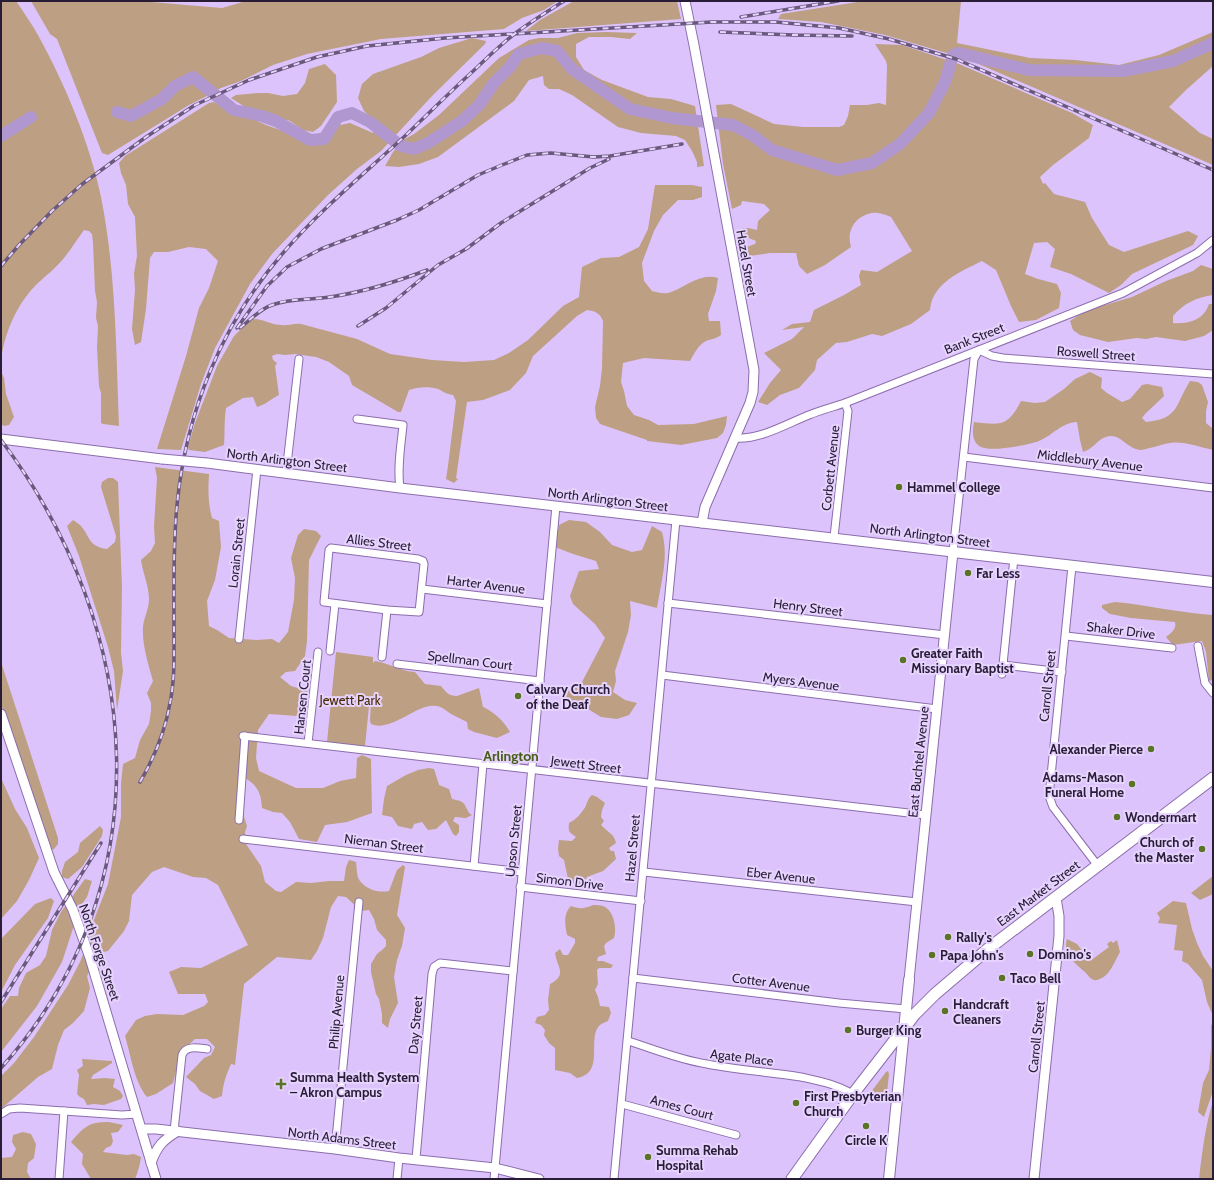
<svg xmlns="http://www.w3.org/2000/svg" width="1214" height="1180" viewBox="0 0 1214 1180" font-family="Cabin,sans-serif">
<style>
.green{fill:#bd9f83}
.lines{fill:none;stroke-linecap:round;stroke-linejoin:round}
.river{stroke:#b197cf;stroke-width:12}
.minor-casing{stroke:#8c6dad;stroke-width:9}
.tertiary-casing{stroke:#8c6dad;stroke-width:11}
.secondary-casing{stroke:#8c6dad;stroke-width:12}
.primary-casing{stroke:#8c6dad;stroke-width:13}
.minor{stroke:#fff;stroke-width:7}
.tertiary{stroke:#fff;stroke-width:9}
.secondary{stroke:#fff;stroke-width:10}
.primary{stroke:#fff;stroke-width:11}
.rail-casing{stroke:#6a587d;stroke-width:3.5}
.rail{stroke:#e6d3fe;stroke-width:2;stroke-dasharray:6;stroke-linecap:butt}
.tertiary-bridge-casing{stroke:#8c6dad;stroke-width:11;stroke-linecap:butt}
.tertiary-bridge{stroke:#fff;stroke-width:9}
.poi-dot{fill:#5a7326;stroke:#e6d3fe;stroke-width:1.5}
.labels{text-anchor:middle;stroke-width:4;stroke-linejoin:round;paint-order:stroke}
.street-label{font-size:13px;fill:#291c36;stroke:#e6d3fe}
.poi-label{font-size:13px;font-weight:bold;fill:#291c36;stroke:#e6d3fe;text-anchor:start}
.park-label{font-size:13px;fill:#492902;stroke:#e6d3fe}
.neighbourhood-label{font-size:14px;font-weight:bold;fill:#475e16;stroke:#e6d3fe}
</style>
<rect width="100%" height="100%" fill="#ddc3fb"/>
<g class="green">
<path d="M1 1H16C24 13 32 24 39 37 65 84 90 144 101 197 116 272 116 349 119 426L103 424 101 423V393L99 386 97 347 98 326 96 318 97 302 95 291 93 243 92 234 89 231 84 230C77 240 71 249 64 258 56 268 44 277 35 286 16 306 4 334 1 361Z"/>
<polygon points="31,1 139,1 222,8 246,1 558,1 544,10 522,18 504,29 381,39 307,54 273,65 241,81 221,88 207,96 189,105 108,155 102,153 57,39 50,34"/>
<polygon points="574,1 677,1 681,19 526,31 540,20"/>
<polygon points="864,1 961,1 957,43 1030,58 1075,60 1119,65 1159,55 1213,32 1213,66 1186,90 1169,107 1200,133 1213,139 1213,165 967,59 885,35 821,22 778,19 781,14"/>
<polygon points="606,32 637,33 630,39 611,37 589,37 576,44 576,57 584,70 602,80 648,97 671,99 695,106 704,166 697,167 697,162 692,151 685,140 676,136 641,133 618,127 572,95 559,89 549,89 544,85 543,76 529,80 514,101 438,157 419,164 399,167 385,166 393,152 403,140 414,134 439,115 499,58 529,40 539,38 558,38 577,33"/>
<polygon points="472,38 486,41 485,44 433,95 381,151 357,169 328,195 272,254 250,284 215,348 201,384 181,450 157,449 186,356 199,308 209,288 218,261 206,249 189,247 168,252 154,252 150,258 146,309 141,342 135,345 132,329 135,290 134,273 137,256 135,217 128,204 126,185 121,173 119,163 125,156 209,103 214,102 232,113 253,119 266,125 303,138 333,129 340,125 350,123 373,133 371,118 364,111 358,98 362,84 373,74 421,57 439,48"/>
<path d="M875 44 902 45 959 64 1072 113 1093 125 1089 138 1053 165 1040 177 1043 184 1045 183 1054 194 1085 202 1092 218 1109 245 1124 252 1188 231 1198 236 1193 245 1132 274 1121 285 1109 293 1071 274 1050 267 1055 249 1047 242 1034 243 1025 274 1038 279 1057 284 1061 293 1059 308 1036 320 1019 322 1011 306 996 270 982 261C960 272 932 283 930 310L911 324 882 336 872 334 847 342 836 343 817 360 815 370 799 388 780 395 767 405 758 402 770 383 781 370 764 353 792 339 804 327 782 330 792 324 810 322 814 310 844 295 861 285 859 276 861 270 877 272 912 251 891 217C886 215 878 212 872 213 855 216 846 231 851 247L825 265 807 274 799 266 796 253H770L743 257 742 253 747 247 755 244 756 241 746 237 740 236 738 234 743 228H748L757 230 758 221 770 210 764 204 742 201 741 205 732 209 723 164 716 105 731 104 774 124 803 127H839L844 125 848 116 850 105H867L879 103 886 105 887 65 886 61Z"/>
<polygon points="325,64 336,75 337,102 321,126 313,132 303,130 290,121 245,107 231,98 236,95 258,93 268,93 283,96 297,94 305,83 309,69"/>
<path d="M655 185H692L702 187V197L693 200H678L663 215 654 231 642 263 644 281 652 291C657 292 663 294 668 293 685 288 700 272 718 278L716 291 708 314 709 321H720L721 335C716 339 711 339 706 341 698 345 694 354 690 361L644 358 623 363 621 382 624 391 627 406 634 415 649 420 658 425 694 424 727 416 726 425 723 433 717 438 681 445 647 441V440L600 424 596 418 595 407 600 386 602 368 603 321C600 313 595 311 587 310L577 316 533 356 526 373 510 390 483 400 467 402 456 478 458 479 454 483 446 479 448 466 456 401 453 395C446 394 444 392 438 389 429 386 417 387 409 390L401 412H398L352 385 349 376 329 362 316 357 295 354 285 355 277 354 272 356 273 360 277 363 275 366 279 395C271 399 265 405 257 407L253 397 243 398 226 408C224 421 225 433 224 445L205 452 189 450 188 447 195 423 217 366 234 336 251 319C262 318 271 325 282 325 288 326 295 323 301 324L357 339 390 354 432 360 464 362 494 360 509 353 528 340 563 306 579 297 582 267 601 258 619 257 639 247 648 229Z"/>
<path d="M1201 265 1213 269V295C1197 297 1183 304 1173 316V323C1188 324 1203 321 1209 304H1213V330L1204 336 1185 341 1156 337 1146 339 1137 338 1108 342 1080 335 1073 330 1070 321 1085 311 1132 297 1166 281 1193 271Z"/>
<polygon points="1,371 4,378 6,394 14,417 9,425 4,426 1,424"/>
<path d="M1090 372 1102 378 1101 388 1107 393 1122 402 1130 399 1142 385 1147 384 1162 387 1164 396 1145 414 1142 418 1146 422C1179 419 1175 405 1190 381L1198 382 1202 385 1208 402 1206 411V423L1213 429V450C1199 447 1184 441 1170 443 1163 444 1145 450 1140 450 1127 449 1120 432 1106 437 1098 439 1093 449 1083 452L1080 440 1077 422C1061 423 1053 435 1039 441 1029 445 991 452 981 447 972 443 972 431 974 422 1000 425 1008 427 1021 401L1035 403 1045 402 1064 389 1075 379Z"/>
<path d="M155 467 209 474C208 490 208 503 212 518L219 521 221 547 215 580 207 601 209 626 217 630 229 638 256 640 272 639 279 643 288 632 294 600 295 578 291 558 298 535 304 529 316 531 321 536 309 560 307 641 305 656 295 671 286 672 280 677 291 686 307 691 309 701 305 714 297 716 269 714 258 730 256 758 259 771 296 788H323L340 781 356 778 357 758 362 755 371 759 372 813 347 822 325 825 317 842 299 839 290 822 282 813 273 812 262 808C261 793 258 786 245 778L239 802 247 826 245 832 246 844 261 866 265 882 276 891 281 892 296 882 311 883 329 881H344L346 867 349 860 356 862C357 867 356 876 360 881 367 890 379 893 389 891L397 870 403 865 405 867 397 915 405 928 402 946 397 960 394 977 398 1003 390 1019 388 1028 382 1023V1014L379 999 376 994 371 972V964L377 954 382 950 386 946V940L377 930 374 919 369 910 361 911 346 897 338 896 331 907 323 938 317 951 311 960 277 957 244 984 235 1065 231 1064C226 1075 223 1084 222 1096L214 1099 200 1091 195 1084 186 1077 204 1058 211 1055 215 1047 207 1039H195L181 1052 173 1083 156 1094 147 1097C134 1081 131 1056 125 1036L136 1020 145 1016 157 1014 183 1015 204 1006 208 1002 205 994H178L169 972 181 967 201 968 248 945 218 885 206 878 193 877 164 867 152 872 132 895 129 921 124 931 108 951 99 953 87 976 90 988 84 1011 73 1023 64 1030 58 1045 52 1069 38 1077 1 1109V1076L14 1063 34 1037 68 985 80 962 88 942 92 925 108 884 121 817V784L123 764 135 758 140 740 149 724 151 711V703L147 693 153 681C148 663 142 645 143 627 144 617 149 609 149 599 149 586 143 574 141 560L151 551 155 543 154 526 157 478Z"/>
<path d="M108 478H113L118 482 122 587 121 652 123 671 117 710 114 671 108 647 79 556 67 526 73 520C76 522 79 524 81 526 91 538 88 546 107 549L115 542 116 536 101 487 102 482Z"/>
<path d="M569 520 586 522 600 532 612 545 632 552 642 550 652 526 662 532C669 557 661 583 657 608L630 601 631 615 628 632 615 671 616 681 613 692 625 700 637 703 629 715 617 719 601 717 588 709 572 706 562 697 563 688 582 682 605 638 595 624 573 604 570 596 579 571 599 569 596 561 573 554 555 547 559 525Z"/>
<path d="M1115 602C1148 605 1180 613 1213 615V680L1209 681 1206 652 1202 641 1173 645 1166 637C1171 633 1177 629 1175 622L1131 618 1110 614 1102 608V605Z"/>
<path d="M336 652 373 657V663L375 661C388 663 403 672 415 672L425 684 441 686C446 692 448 696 457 696L479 688 483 707C494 712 504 721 510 732L497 738 474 732 468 729 467 722C463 720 459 718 455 716 446 712 442 704 430 706 413 708 389 732 371 724L370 721 371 700 370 696 365 746 327 742Z"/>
<polygon points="1,662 58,838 58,844 54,849 51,850 1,704"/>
<path d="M429 768 434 769 439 785 449 789 452 799C455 800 459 800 462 802 467 805 466 812 472 815L466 818 455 817 453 821 459 825V832L456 836 453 834 446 820 436 829 428 830 422 822 414 824 412 829 398 826 392 817 382 815 384 799 387 786 406 775 418 770Z"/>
<polygon points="1,778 15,809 27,828 39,858 29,880 17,901 1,919"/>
<path d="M592 795 597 797 605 803 602 810 601 817 604 821 601 825C607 832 614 833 616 843L609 848 611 851H614L616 859 603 871 587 877 583 883 577 886 568 879 564 860 559 856 558 849 559 840 572 841 576 837C569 832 568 832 569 823 575 820 580 815 584 809 587 805 587 799 592 795Z"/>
<polygon points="100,826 103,830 102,836 82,867 68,879 62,877 62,871 65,862 78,852 80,843"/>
<polygon points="1213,876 1213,894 1200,900 1191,893"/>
<polygon points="85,879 92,881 87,897 80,907 62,962 37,1006 1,1052 1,1009 10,996 18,996 19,988 26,973 40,965 46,956 52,930 61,912"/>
<polygon points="51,898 54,901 48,918 15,965 1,992 1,939 35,904"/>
<polygon points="1173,901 1186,903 1192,929 1197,943 1203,956 1213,971 1213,1016 1207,1002 1202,980 1188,964 1182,961 1183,951 1174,950 1177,925 1158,923 1160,918 1157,913"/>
<path d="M593 905C596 905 600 905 603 906 614 910 617 928 614 938L606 943 604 946 606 954 598 957 597 961H603L613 965 611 968H599L597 970 598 984 595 990 598 997 600 1006 609 1007 611 1013 608 1021C606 1022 602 1023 600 1025 586 1038 606 1073 577 1078L570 1073 555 1070V1048L549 1043 544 1035 545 1030 541 1025 535 1023 537 1017 545 1015 549 1010 548 1000 550 984C568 974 557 968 555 953L560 949 563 955H568L575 943V939L567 935C565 925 563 914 571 906 579 909 584 909 593 905Z"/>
<path d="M1067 939 1077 944 1090 961 1109 947 1107 944 1111 941 1113 943 1117 940 1120 952C1114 962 1110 977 1097 980 1091 981 1089 976 1085 972 1076 964 1062 954 1067 939Z"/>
<polygon points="1213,1021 1213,1091 1204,1117 1198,1112 1203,1083 1209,1070 1211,1048 1211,1026"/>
<polygon points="82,1059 112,1061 112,1063 93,1075 91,1079 105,1078 115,1079 113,1087 120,1091 123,1096 121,1099 104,1105 94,1104 87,1105 84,1099 80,1097 77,1094 79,1075 77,1070 83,1066"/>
<polygon points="888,1071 889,1074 886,1102 870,1101 865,1100 886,1072"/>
<path d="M1213 1101V1179H1199C1202 1153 1205 1127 1213 1101Z"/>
<path d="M109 1122 123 1125 118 1132 111 1133 113 1141 111 1146 106 1148 103 1152 127 1155 134 1154 141 1157C140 1164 138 1172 135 1179H91L82 1164 83 1154 71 1142C84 1127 88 1122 109 1122Z"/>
<polygon points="23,1132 31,1134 36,1144 34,1158 28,1163 27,1172 31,1179 1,1179 1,1158 12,1157 16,1149 12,1142 13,1135"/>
</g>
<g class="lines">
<g class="river">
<polyline points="117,112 131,116 162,99 175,86 193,77 234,110 262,116 276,121 310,140 324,139 338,117 352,113 370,122 401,146 414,149 428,143 462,121 479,105 494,83 510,67 519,54 542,48 557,51 572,69 630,109 672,118 733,125 752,135 772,150 837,170 872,163 900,144 929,113 945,82 953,55 959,53 1029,70 1123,71 1173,61 1213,43"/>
<polyline points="1,136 31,117"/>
</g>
<defs>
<g id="minor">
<path d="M357 419 403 425C401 446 397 467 400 488"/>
<path d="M735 438C760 440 786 424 809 415 821 410 833 407 845 403L1123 293 1197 253 1213 240"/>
<polyline points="964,457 1213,488"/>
<polyline points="286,473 299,359"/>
<polyline points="834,537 848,411 845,403"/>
<polygon points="331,548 418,559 423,561 424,564 419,612 387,610 324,602 329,550"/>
<polyline points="953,552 974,359 979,350 992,356 1003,358 1213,374"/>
<polyline points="1072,566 1049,796 1053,807 1098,866"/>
<polyline points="422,589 547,604"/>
<polyline points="668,603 945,635"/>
<polyline points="1066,636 1172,648"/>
<polyline points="239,639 257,469"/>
<polyline points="1198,646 1205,683 1213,693"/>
<polyline points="330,651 335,604"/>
<polyline points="382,657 387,610"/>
<polyline points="397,664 540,681"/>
<polyline points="1003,665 1062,672"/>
<polyline points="1002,674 1014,558"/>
<polyline points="662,675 937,709"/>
<polyline points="243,736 926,815"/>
<polyline points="308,743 318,652"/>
<polyline points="239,820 245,736"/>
<polyline points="243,839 522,872"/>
<polyline points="474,866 483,764"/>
<polyline points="644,872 917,902"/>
<polyline points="520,887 641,901"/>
<polyline points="633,978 839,1003 906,1009"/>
<path d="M628 1041C654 1049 680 1060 707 1064 738 1070 769 1072 801 1077 819 1081 836 1084 853 1094"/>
<polyline points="622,1104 736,1135"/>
<polyline points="1,1114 9,1109 20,1108 122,1115 137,1114"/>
<path d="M174 1131 182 1055C186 1045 198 1048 207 1049"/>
<polyline points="335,1149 359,902"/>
<polyline points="416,1159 432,974 434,967 440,963 513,971"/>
<polyline points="59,1179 64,1111"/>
<polyline points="397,1179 399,1158"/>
<polyline points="494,1179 556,506"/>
<polyline points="614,1179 676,520"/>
</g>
<g id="tertiary">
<polyline points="685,1 694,45 754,370 753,392 750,403 705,507 702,523"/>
<polyline points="1,439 162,459"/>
<polyline points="207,463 400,488 953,552 909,980"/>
<polyline points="1,714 54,872 73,910 90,958 156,1179"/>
<polyline points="142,1129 156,1129 335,1149 399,1158 495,1168 539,1179"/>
<path d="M151 1163C157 1146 163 1140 178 1131"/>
<polyline points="1034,1179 1059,936 1059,916 1056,898"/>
</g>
<g id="secondary">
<polyline points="953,552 1213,582"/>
<polyline points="889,1179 909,980"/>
</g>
<polyline id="primary" points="792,1179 853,1094 915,1014 935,994 988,949 1213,778"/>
</defs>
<use href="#minor" class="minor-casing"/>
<use href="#tertiary" class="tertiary-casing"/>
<use href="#secondary" class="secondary-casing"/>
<use href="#primary" class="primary-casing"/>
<use href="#minor" class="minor"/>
<use href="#tertiary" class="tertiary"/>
<use href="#secondary" class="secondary"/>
<use href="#primary" class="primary"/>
<defs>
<g id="rail">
<polyline points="741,17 838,1"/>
<polyline points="720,32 793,35 852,36"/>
<polyline points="1,266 19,245 52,211 81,185 146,137 195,105 249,80 317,57 367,46 445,38 712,22 776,22 839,28 889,39 956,59 1213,170"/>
<polyline points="358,326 386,308 438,265 466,249 501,223 590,168 609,159"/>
<polyline points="237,328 267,286 287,267 321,249 397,220 419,210 478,175 502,165 527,155 551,153 594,157 610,156 682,144"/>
<path d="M240 328C250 320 260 309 272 305 290 298 311 300 330 297 363 292 396 282 427 270"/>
<path d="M1 440C144 629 166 884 1 1068"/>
<path d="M140 782C154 758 165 732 170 703 175 679 174 653 174 628 174 587 173 546 177 505 186 412 222 323 283 253 320 210 365 173 406 135 428 114 449 93 471 73 486 59 501 44 517 32 532 21 548 11 564 1"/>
<polyline points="1,1002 101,843"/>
</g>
</defs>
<use href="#rail" class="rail-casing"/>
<use href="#rail" class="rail"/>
<defs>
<polyline id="tertiary-bridge" points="162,459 207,463"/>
</defs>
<use href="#tertiary-bridge" class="tertiary-bridge-casing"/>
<use href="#tertiary-bridge" class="tertiary-bridge"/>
</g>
<g class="poi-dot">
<circle cx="899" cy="487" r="4"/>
<circle cx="968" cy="573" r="4"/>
<circle cx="903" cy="660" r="4"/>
<circle cx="518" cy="696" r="4"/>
<circle cx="1151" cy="749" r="4"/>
<circle cx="1132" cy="784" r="4"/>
<circle cx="1117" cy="817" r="4"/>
<circle cx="1202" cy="849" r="4"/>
<circle cx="948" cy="937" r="4"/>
<circle cx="1030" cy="954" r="4"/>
<circle cx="932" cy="955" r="4"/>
<circle cx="1002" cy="978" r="4"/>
<circle cx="945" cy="1011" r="4"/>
<circle cx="848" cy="1030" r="4"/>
<path d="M279 1078h4v4h4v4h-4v4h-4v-4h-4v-4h4z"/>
<circle cx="796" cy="1103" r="4"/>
<circle cx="866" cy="1126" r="4"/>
<circle cx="648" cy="1157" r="4"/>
</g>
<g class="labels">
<g class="street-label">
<text transform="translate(747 263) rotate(80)" y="5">Hazel Street</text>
<text transform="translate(974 338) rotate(-22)" y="5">Bank Street</text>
<text transform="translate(1096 353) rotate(4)" y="5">Roswell Street</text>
<text transform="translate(287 460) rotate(7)" y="5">North Arlington Street</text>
<text transform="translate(1090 460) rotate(7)" y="5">Middlebury Avenue</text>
<text transform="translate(830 468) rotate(-84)" y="5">Corbett Avenue</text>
<text transform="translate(608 499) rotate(7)" y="5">North Arlington Street</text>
<text transform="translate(930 535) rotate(7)" y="5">North Arlington Street</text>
<text transform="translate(379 542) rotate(7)" y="5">Allies Street</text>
<text transform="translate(236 553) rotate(-84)" y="5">Lorain Street</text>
<text transform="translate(486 584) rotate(7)" y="5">Harter Avenue</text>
<text transform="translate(808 607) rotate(7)" y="5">Henry Street</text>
<text transform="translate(1121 630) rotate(7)" y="5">Shaker Drive</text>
<text transform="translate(470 660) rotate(7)" y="5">Spellman Court</text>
<text transform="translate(801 681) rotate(7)" y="5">Myers Avenue</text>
<text transform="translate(1047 686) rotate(-84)" y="5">Carroll Street</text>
<text transform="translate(302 697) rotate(-84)" y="5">Hansen Court</text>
<text transform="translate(918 762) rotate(-84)" y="5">East Buchtel Avenue</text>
<text transform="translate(586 764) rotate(7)" y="5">Jewett Street</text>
<text transform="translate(513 841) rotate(-84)" y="5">Upson Street</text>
<text transform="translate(384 843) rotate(7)" y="5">Nieman Street</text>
<text transform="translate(632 848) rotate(-85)" y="5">Hazel Street</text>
<text transform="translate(781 875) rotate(6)" y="5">Eber Avenue</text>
<text transform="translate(570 881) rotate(7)" y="5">Simon Drive</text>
<text transform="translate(1038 893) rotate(-37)" y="5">East Market Street</text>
<text transform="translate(100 952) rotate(71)" y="5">North Forge Street</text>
<text transform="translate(771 982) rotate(7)" y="5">Cotter Avenue</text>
<text transform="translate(336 1012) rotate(-85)" y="5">Philip Avenue</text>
<text transform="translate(415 1025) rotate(-85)" y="5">Day Street</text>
<text transform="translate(1036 1037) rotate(-84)" y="5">Carroll Street</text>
<text transform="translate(742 1057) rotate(7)" y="5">Agate Place</text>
<text transform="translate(682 1107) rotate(15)" y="5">Ames Court</text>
<text transform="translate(342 1138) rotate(7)" y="5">North Adams Street</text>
</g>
<g class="poi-label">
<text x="907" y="492">Hammel College</text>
<text x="976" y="578">Far Less</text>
<text x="911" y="658">Greater Faith<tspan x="911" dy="15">Missionary Baptist</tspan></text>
<text x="526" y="694">Calvary Church<tspan x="526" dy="15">of the Deaf</tspan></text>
<text x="1143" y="754" text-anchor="end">Alexander Pierce</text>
<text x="1124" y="782" text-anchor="end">Adams-Mason<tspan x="1124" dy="15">Funeral Home</tspan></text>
<text x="1125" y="822">Wondermart</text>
<text x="1194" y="847" text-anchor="end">Church of<tspan x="1194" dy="15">the Master</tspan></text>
<text x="956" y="942">Rally's</text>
<text x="1038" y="959">Domino's</text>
<text x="940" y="960">Papa John's</text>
<text x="1010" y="983">Taco Bell</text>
<text x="953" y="1009">Handcraft<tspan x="953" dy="15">Cleaners</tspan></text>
<text x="856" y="1035">Burger King</text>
<text x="290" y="1082">Summa Health System<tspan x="290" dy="15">– Akron Campus</tspan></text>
<text x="804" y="1101">First Presbyterian<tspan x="804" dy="15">Church</tspan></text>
<text x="866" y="1145" text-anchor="middle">Circle K</text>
<text x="656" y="1155">Summa Rehab<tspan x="656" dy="15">Hospital</tspan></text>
</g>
<g class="park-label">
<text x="350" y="705">Jewett Park</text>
</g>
<g class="neighbourhood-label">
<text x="511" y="761">Arlington</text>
</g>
</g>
<rect width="1214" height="1180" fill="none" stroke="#291c36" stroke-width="4"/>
</svg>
